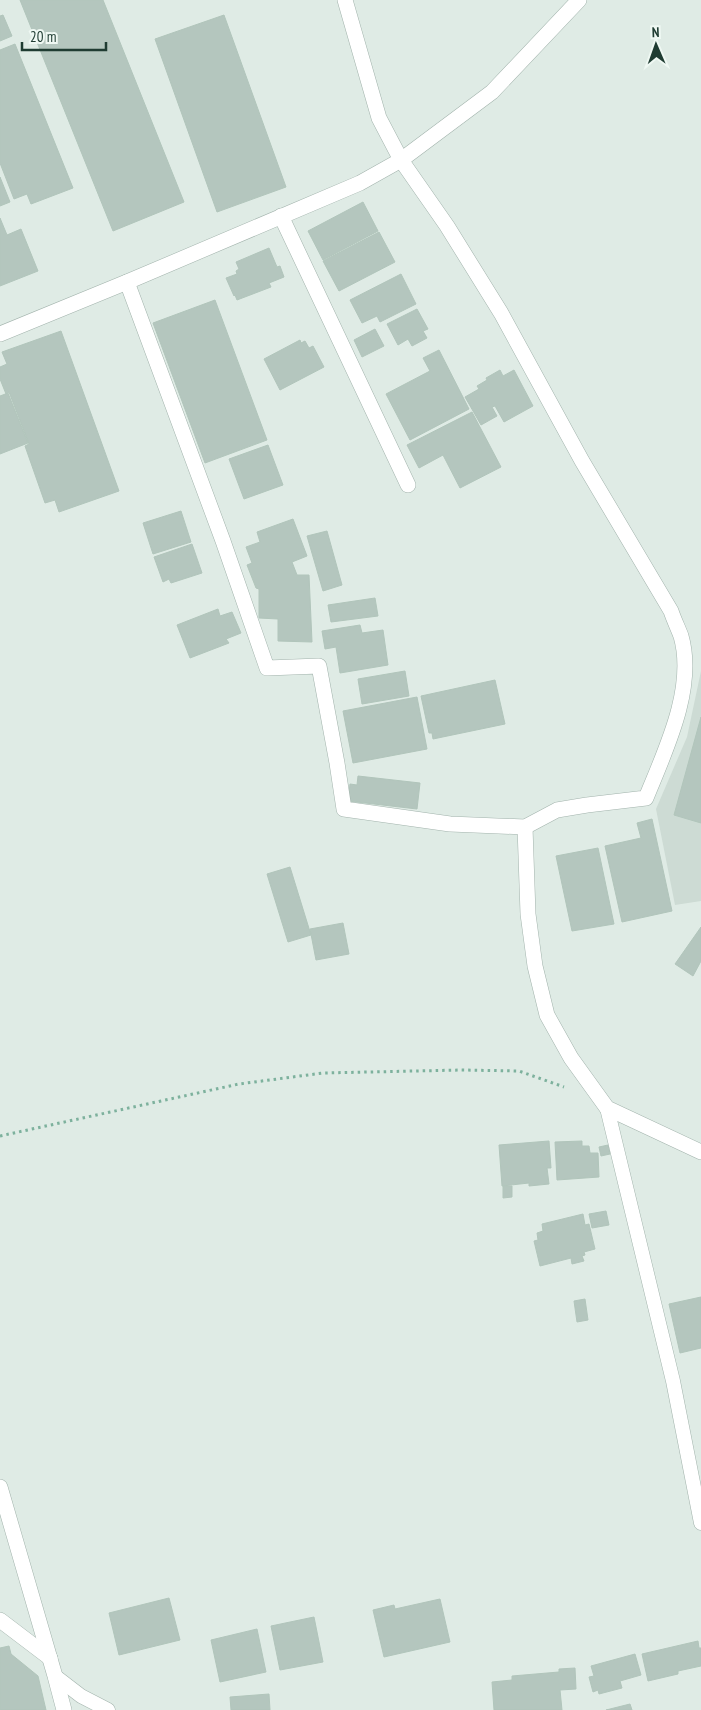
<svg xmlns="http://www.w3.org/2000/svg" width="701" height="1710" viewBox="0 0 701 1710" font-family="'PT Sans Narrow',sans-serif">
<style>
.built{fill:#cddbd4}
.building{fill:#b4c6be;stroke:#b1c5bb}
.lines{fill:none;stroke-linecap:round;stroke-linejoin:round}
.service-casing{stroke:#a2b3ac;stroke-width:15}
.minor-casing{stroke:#a2b3ac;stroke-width:16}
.tertiary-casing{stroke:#a2b3ac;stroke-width:16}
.path{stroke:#7db19d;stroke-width:3;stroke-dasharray:2.5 4;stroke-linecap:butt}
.service{stroke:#fff;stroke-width:14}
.minor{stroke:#fff;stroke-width:15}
.tertiary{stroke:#fff;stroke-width:15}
</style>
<rect width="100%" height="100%" fill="#dfebe5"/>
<polygon class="built" points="701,671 701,901 675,905 656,809 687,737"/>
<g class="building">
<polygon points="20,0 103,0 184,202 113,231"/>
<polygon points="3,15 12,36 0,41 0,16"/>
<polygon points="224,15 286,187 217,212 155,39"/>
<polygon points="15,44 73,188 31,204 27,194 14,199 0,163 0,50"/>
<polygon points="0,177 10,202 0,206"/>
<polygon points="363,202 378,231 323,260 308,231"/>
<polygon points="0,218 7,235 21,229 38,271 0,286"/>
<polygon points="379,232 395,262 339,291 323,261"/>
<polygon points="269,248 277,267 280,266 284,277 269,283 271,287 237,300 235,295 234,296 226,278 237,274 236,271 239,269 236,262"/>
<polygon points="401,274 416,304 380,322 377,316 362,323 350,300"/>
<polygon points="215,300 267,440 205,463 153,323"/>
<polygon points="417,309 428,329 423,331 427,338 412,346 408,339 398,345 387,324"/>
<polygon points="375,329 384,346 362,357 354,340"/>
<polygon points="61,331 119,491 59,512 55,500 45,503 25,446 29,444 9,392 6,394 0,379 0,367 7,364 2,352"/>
<polygon points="300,340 301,343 305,341 309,348 313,346 324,367 280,390 264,359"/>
<polygon points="439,350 469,409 410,440 386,394 430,371 423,358"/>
<polygon points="500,370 503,376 514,370 533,406 504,422 495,406 492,407 497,416 481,425 465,397 479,389 477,386 487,380 486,378"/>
<polygon points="8,393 28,443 0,454 0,396"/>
<polygon points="472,412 501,467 460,488 443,455 419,468 407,445"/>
<polygon points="268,445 283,485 244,499 229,459"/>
<polygon points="181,511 191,542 153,554 143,523"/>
<polygon points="293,519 307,556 292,562 297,575 309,575 312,642 278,641 278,619 259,618 259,589 256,588 247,565 252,563 246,547 260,542 257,532"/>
<polygon points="327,531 342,585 323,591 307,536"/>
<polygon points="192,544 202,573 171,583 169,579 163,582 154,557"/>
<polygon points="375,598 378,616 331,622 328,605"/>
<polygon points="218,609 220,616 232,612 241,633 226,639 229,643 190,658 177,625"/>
<polygon points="360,625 362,633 383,630 388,665 340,673 336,647 325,649 322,631"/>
<polygon points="405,671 409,696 362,704 358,679"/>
<polygon points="495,680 505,724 433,739 432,733 429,733 421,696"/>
<polygon points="417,697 427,749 353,763 343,711"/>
<polygon points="701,717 701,823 674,815"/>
<polygon points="358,776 420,783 417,809 348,801 350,784 357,785"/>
<polygon points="652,819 672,911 622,922 605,846 641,838 637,823"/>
<polygon points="598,848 614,924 572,931 556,856"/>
<polygon points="290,867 311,935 288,942 267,874"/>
<polygon points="343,923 349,954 316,960 310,929"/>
<polygon points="701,927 701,961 693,976 675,964"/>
<polygon points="549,1141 551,1168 547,1168 549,1184 529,1186 529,1183 502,1186 499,1145"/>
<polygon points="582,1141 582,1146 589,1146 590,1153 598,1153 599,1177 557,1180 555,1142"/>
<polygon points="608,1145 610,1154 601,1156 599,1147"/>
<polygon points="503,1186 512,1186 512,1197 503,1198"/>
<polygon points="606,1211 609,1225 592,1228 589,1214"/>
<polygon points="583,1214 585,1225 589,1224 595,1249 584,1252 585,1255 582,1256 584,1261 572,1264 571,1258 540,1266 534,1241 538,1240 537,1233 543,1231 542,1224"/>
<polygon points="701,1297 701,1348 680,1353 669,1304"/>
<polygon points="585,1299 588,1320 577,1322 574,1301"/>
<polygon points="169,1598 180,1640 119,1655 109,1613"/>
<polygon points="440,1599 450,1642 384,1657 373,1610 394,1605 395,1609"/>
<polygon points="314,1617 323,1662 280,1670 271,1626"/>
<polygon points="257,1629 266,1672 220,1682 211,1640"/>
<polygon points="698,1641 699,1648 701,1648 701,1666 678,1671 678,1674 648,1681 642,1654"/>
<polygon points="9,1646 11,1654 38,1676 46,1710 0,1710 0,1648"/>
<polygon points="635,1654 641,1675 620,1681 622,1688 599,1694 598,1690 593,1692 589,1677 594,1676 591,1666"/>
<polygon points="575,1668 576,1689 560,1690 562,1710 494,1710 492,1682 512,1680 512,1676 559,1672 559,1669"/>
<polygon points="269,1694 270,1710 231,1710 230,1697"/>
<polygon points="630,1704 632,1710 606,1710"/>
</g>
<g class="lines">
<defs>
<g id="service">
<polyline points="607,1108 673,1381 701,1523"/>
<polyline points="55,1676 81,1696 108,1710"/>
</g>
<g id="minor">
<polyline points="281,216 408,485"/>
<path d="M127 282 223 541 267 668 319 666 337 763 344 809 450 824 525 827 557 810 587 805 646 798C665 751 696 688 681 636 678 628 674 620 671 611L582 461 501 313 447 226 401 160 379 118 345 0"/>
<polyline points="525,827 528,914 535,966 547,1015 571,1058 607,1108 701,1152"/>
<polyline points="0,1487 55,1676 64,1710"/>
<polyline points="0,1620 50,1658"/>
</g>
<polyline id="tertiary" points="0,334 127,282 360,183 401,160 492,92 579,0"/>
</defs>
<use href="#service" class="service-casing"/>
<use href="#minor" class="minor-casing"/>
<use href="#tertiary" class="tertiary-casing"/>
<polyline class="path" points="0,1136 239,1084 323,1073 461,1070 519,1071 564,1087"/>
<use href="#service" class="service"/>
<use href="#minor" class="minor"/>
<use href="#tertiary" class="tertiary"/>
</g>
<g transform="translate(656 45) rotate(358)" stroke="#eff8f3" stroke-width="4" paint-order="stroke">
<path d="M0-4L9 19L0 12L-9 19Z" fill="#1f3c32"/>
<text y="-8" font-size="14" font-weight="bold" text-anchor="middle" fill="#1f3c32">N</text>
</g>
<path d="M22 42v8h84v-8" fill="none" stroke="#1f3c32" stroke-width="2.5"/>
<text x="30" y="42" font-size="15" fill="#1f3c32" stroke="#eff8f3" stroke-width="4" paint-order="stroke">20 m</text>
</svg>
